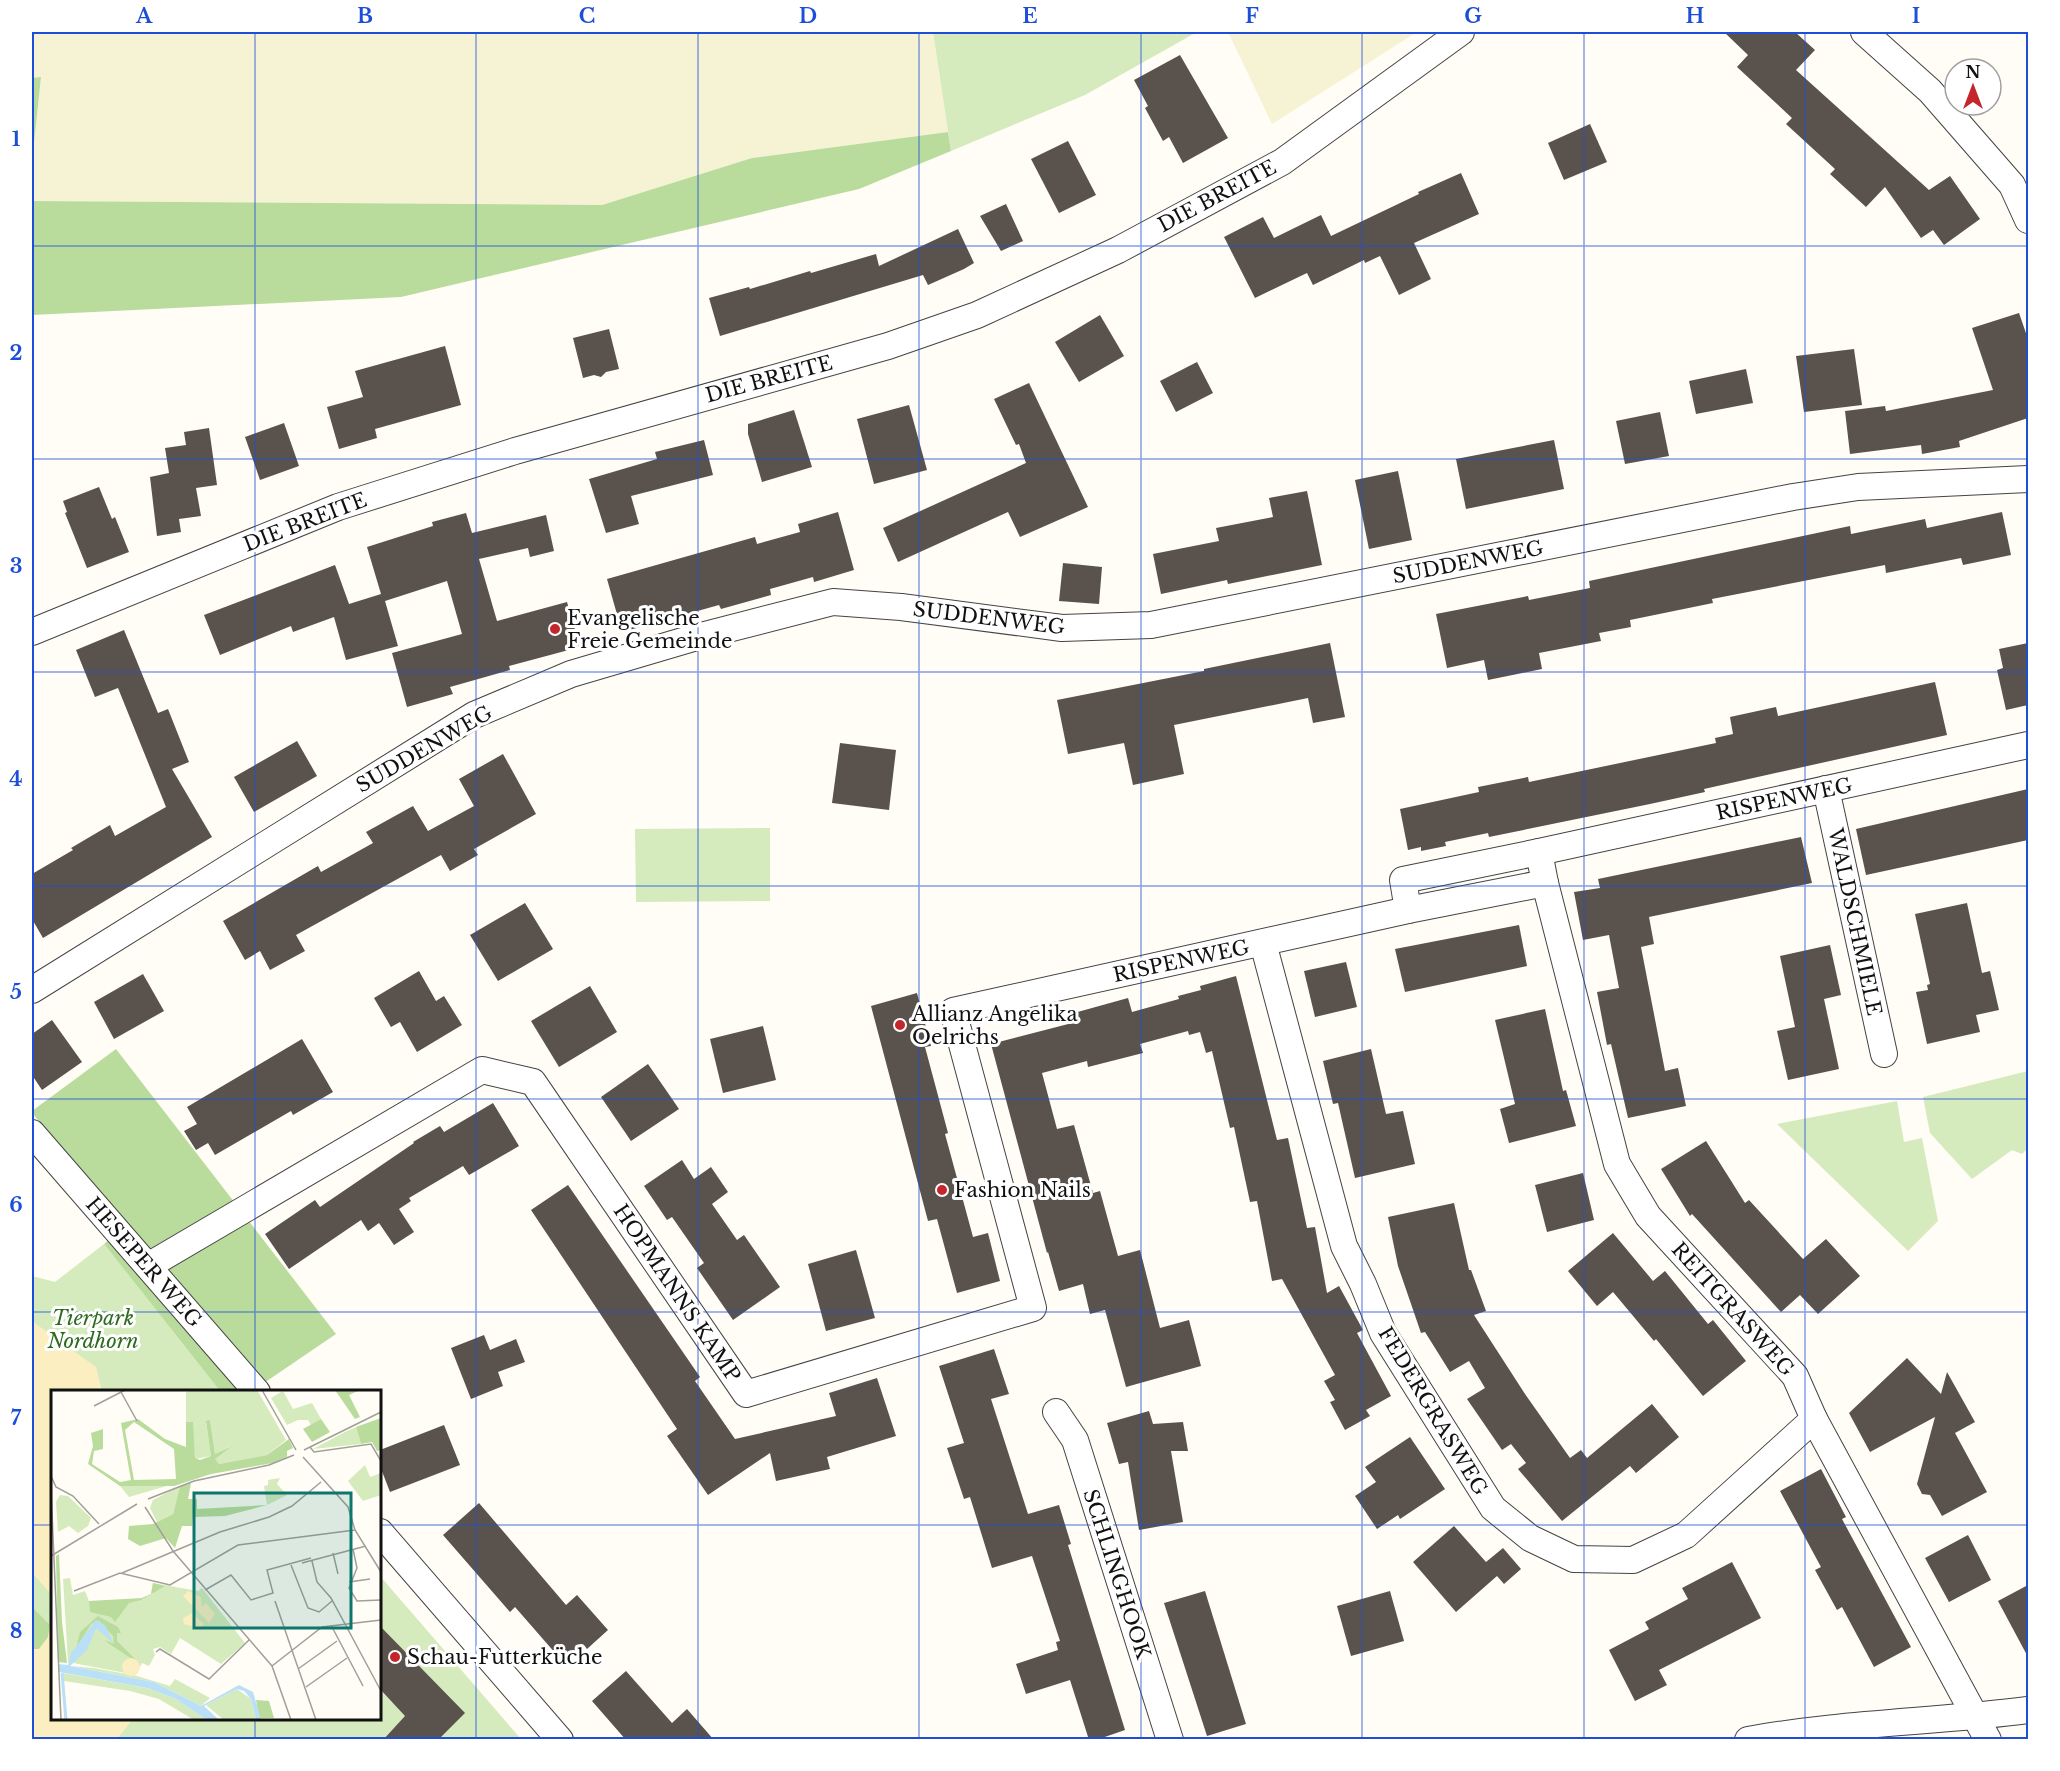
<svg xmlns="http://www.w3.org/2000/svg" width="2060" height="1771" viewBox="0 0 2060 1771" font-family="'Libre Baskerville',serif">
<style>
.farmland{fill:#f6f3d4}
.green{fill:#d5ebbd}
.forest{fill:#b9dc9c}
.sand{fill:#fbeec1}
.building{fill:#5a524d}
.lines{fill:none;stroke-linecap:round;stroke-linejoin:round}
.street-casing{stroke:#444;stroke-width:28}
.street{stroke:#fff;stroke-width:26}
.grid{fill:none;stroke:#1d4ed8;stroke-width:1.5;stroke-opacity:0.55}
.poi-dot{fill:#c4262e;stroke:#fff;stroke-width:2}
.labels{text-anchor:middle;stroke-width:6;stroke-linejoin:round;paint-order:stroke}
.street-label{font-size:20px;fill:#111;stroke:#fff}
.poi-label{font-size:20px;fill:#111;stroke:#fff;text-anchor:start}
.park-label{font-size:20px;font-style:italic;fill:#2f6b1f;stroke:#fff}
.inset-river{fill:none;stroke:#b9e0f7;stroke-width:3}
.inset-road{fill:none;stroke:#a09f9a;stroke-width:1.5}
.view{fill:#0f766e;fill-opacity:0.15;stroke:#0f766e;stroke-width:3}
.inset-edge{fill:none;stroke:#111;stroke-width:3}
.neatline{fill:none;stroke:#1d4ed8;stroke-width:2}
.grid-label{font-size:20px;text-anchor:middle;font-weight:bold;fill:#1d4ed8}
</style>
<rect width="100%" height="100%" fill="#fffdf5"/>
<g class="farmland">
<polygon points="32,32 933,32 948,132 752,158 602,205 32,201 32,162 41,78 32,78"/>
<polygon points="1228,32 1417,32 1272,124"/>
</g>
<g class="green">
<polygon points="933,32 1197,32 1085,95 951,151"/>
<polygon points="770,828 770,901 636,902 635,829"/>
<polygon points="2028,1071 2028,1148 2022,1154 2012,1150 1972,1179 1930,1133 1923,1097"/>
<polygon points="1897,1101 1904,1142 1922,1138 1938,1221 1908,1251 1777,1124"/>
<polygon points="104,1244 220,1391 52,1392 52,1718 380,1718 380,1576 521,1739 32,1740 32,1276 55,1282"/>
</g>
<g class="forest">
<polygon points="41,77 32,162 32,78"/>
<polygon points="948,132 951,151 859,189 401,297 32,315 32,201 602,205 752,158"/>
<polygon points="116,1049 336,1334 252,1391 220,1391 104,1244 126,1224 32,1113 32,1111"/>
<polygon points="32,1607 50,1625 48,1637 39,1649 32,1649"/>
</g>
<g class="sand">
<polygon points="32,1321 96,1367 102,1391 52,1392 52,1595 32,1573"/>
<polygon points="50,1625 52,1627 52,1718 133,1719 117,1739 32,1739 32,1649 39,1649 48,1637"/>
</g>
<g class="building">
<polygon points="1724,32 1795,32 1815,50 1796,70 1929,190 1950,176 1980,219 1944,245 1933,230 1921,238 1885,187 1866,207 1830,174 1835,169 1786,124 1792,118 1737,67 1748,55"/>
<polygon points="1180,55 1228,138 1183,163 1169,137 1163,141 1145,108 1148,106 1134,80"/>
<polygon points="1590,124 1607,162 1564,180 1548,143"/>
<polygon points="1068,141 1096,195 1059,213 1031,159"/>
<polygon points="1461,173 1479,214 1414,243 1431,279 1399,295 1380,256 1365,263 1364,260 1313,285 1307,273 1255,298 1224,237 1263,217 1274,238 1321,215 1331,236 1419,194 1418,192"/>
<polygon points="1006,204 1023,241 1001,251 980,216"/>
<polygon points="958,229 974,263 964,269 928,285 923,275 720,336 709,298 749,287 750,289 810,271 811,273 876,254 879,266"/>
<polygon points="2019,313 2028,339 2028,418 1959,441 1960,447 1922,454 1921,445 1850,454 1845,411 1885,406 1886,411 1993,390 1972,328"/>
<polygon points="1100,315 1124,356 1079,382 1055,342"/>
<polygon points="609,329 619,369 606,372 601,377 594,375 583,378 573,338"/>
<polygon points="445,346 461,405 375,429 377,438 339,449 327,407 363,397 355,371"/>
<polygon points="1854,349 1862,405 1804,412 1796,356"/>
<polygon points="1197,362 1213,393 1176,412 1160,381"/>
<polygon points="1746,369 1753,403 1696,414 1689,381"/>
<polygon points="1029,383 1088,507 1020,537 1008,512 898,562 883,528 1026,463 1019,444 1016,445 994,399"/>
<polygon points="909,405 927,470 874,484 857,419"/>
<polygon points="794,410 812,467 762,482 748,434 748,424"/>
<polygon points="1660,412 1669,456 1625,464 1616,421"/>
<polygon points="284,423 299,466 260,480 245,437"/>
<polygon points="209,428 217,485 196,488 201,516 179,519 181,532 157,536 150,477 169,473 165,448 186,445 184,432"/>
<polygon points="704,440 713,475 631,496 639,524 606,533 589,479 657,459 655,452"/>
<polygon points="1554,440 1564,489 1466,509 1456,459"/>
<polygon points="1398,471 1412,540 1369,549 1355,480"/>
<polygon points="99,487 112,519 115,517 129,552 87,568 65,513 67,512 63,501"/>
<polygon points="1307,491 1322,565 1228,584 1227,580 1161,594 1153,554 1219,541 1216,528 1273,517 1269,498"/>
<polygon points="838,512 854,570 814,582 813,577 770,589 771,595 721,609 719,605 622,632 607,579 755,537 757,544 800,532 798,524"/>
<polygon points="2002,512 2011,555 1963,565 1961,558 1886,573 1885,565 1712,599 1713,603 1630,620 1631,627 1599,633 1601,641 1539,653 1542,669 1488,680 1484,660 1447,668 1436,614 1528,596 1529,600 1590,588 1589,581 1850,526 1851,534 1925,519 1927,528"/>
<polygon points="466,513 472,533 546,515 554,551 530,557 528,548 479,559 497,621 567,602 580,647 509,666 510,670 450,687 453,694 407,707 392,653 462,634 447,581 385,601 398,646 346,660 334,617 293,632 291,626 220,655 204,615 335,565 349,604 381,594 367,547 433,526 432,522"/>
<polygon points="1063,563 1102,567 1099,604 1059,601"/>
<polygon points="124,630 158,713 168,709 189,762 172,769 212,837 43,938 32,919 32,874 73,850 71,848 110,825 115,836 166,807 118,688 95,697 76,650"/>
<polygon points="1330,643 1345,717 1313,723 1308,698 1174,725 1184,774 1133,785 1124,743 1068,754 1057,700 1204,671 1204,669"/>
<polygon points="2028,643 2028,705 2006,710 1997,670 2003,668 1999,649"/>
<polygon points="1935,682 1947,735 1704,789 1705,792 1650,804 1489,837 1488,833 1445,842 1446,846 1421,851 1421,847 1408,850 1400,809 1479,792 1478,787 1528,777 1529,782 1716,743 1715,738 1733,734 1730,717 1776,707 1778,716"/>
<polygon points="297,741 317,776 254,812 234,777"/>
<polygon points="840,743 896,750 889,810 832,803"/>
<polygon points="503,754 536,814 474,849 478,855 450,871 441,855 296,935 305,951 270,970 260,951 245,960 223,921 318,866 321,872 373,843 366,832 413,806 428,831 474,806 459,779"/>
<polygon points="2028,789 2028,840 1866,875 1856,829"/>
<polygon points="1801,837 1812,883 1649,917 1654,944 1641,947 1665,1071 1678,1068 1686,1106 1628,1118 1611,1044 1607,1045 1597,992 1619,988 1609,935 1583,940 1574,892 1600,888 1598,879"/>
<polygon points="525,903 553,949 498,981 470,935"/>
<polygon points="1967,903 1982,973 1990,971 1999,1010 1976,1015 1980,1032 1927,1044 1916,992 1928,990 1927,985 1930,984 1915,914"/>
<polygon points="1519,925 1527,966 1405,992 1395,949"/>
<polygon points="1830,945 1841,995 1824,999 1839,1069 1788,1080 1777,1031 1795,1027 1780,956"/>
<polygon points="1346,962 1357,1007 1315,1017 1304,971"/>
<polygon points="419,971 436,1001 444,996 462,1025 417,1052 400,1022 391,1027 374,998"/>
<polygon points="143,974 164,1011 114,1039 94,1002"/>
<polygon points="1236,976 1277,1140 1288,1138 1307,1228 1315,1227 1327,1293 1339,1286 1363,1330 1357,1333 1391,1396 1366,1410 1370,1416 1345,1430 1330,1402 1335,1400 1324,1381 1335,1375 1282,1279 1272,1281 1257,1201 1250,1202 1234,1127 1230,1128 1212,1051 1206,1053 1200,1032 1189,1035 1188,1031 1140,1044 1143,1053 1088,1067 1087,1061 1042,1073 1057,1129 1074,1125 1093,1193 1100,1191 1118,1256 1140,1250 1160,1328 1189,1320 1201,1366 1126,1387 1105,1310 1090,1314 1083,1284 1059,1291 1048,1252 1047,1253 991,1044 1076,1022 1074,1013 1128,998 1132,1012 1179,999 1178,996 1201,990 1200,986"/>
<polygon points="590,986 617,1032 559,1067 531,1021"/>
<polygon points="917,993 931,1046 925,1047 948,1133 945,1134 973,1237 988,1233 1000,1281 957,1293 937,1219 928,1221 871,1006"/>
<polygon points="1545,1009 1563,1091 1566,1090 1576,1126 1509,1143 1500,1109 1515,1104 1495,1020"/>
<polygon points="52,1020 82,1062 42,1090 32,1075 32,1034"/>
<polygon points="763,1026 776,1080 723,1093 710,1039"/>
<polygon points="302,1039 333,1092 293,1115 291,1111 215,1155 208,1143 196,1150 184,1131 197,1124 187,1107"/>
<polygon points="1371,1049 1386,1114 1403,1111 1415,1164 1355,1178 1338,1103 1333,1104 1323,1061"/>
<polygon points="648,1064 679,1109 631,1141 601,1097"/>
<polygon points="493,1103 519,1146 469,1175 463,1166 409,1198 411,1201 399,1209 414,1232 394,1245 379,1223 368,1231 361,1220 289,1269 265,1234 315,1200 320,1207 414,1143 413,1142 440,1126 444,1132"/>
<polygon points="1706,1141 1745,1203 1749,1200 1803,1259 1826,1239 1860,1276 1818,1314 1800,1295 1781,1312 1692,1214 1690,1216 1661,1169"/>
<polygon points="682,1160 694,1179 711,1167 728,1192 712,1204 737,1240 744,1235 780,1287 733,1320 697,1268 704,1263 672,1217 667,1220 644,1186"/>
<polygon points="1583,1173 1594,1220 1547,1232 1535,1185"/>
<polygon points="568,1185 700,1377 695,1381 735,1439 836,1416 829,1393 877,1378 896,1436 827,1457 830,1469 776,1481 770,1453 708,1495 667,1436 677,1429 531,1210"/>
<polygon points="1454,1203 1469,1270 1471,1270 1486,1311 1474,1315 1525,1394 1570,1458 1581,1450 1587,1458 1652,1404 1679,1437 1636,1473 1630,1466 1562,1521 1518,1469 1526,1463 1511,1444 1502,1450 1467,1399 1485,1388 1469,1361 1450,1372 1425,1332 1421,1333 1398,1266 1388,1217"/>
<polygon points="1613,1233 1653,1281 1665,1271 1708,1324 1713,1320 1746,1361 1703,1396 1656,1339 1654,1341 1613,1292 1597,1306 1568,1271"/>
<polygon points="856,1250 875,1318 826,1331 808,1264"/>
<polygon points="484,1335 490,1350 516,1339 525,1362 498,1372 503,1386 471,1399 451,1348"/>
<polygon points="994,1349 1009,1394 991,1399 1028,1514 1059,1505 1071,1544 1068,1545 1125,1730 1096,1740 1089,1740 1070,1680 1026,1694 1016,1664 1058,1650 1056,1642 1060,1641 1032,1556 992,1568 970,1497 964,1499 947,1448 964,1443 939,1366"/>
<polygon points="1907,1358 1941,1394 1947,1372 1975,1422 1955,1433 1987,1492 1942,1516 1930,1495 1922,1494 1917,1484 1935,1417 1870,1452 1849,1413"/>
<polygon points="1149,1411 1153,1424 1183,1422 1188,1451 1171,1451 1183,1522 1139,1530 1128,1462 1119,1464 1107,1423"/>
<polygon points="444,1425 460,1465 390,1492 380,1466 380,1450"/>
<polygon points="1410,1437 1445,1489 1400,1519 1398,1515 1377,1529 1355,1496 1376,1482 1365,1467"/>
<polygon points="1821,1469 1846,1517 1842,1519 1911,1647 1874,1667 1842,1607 1837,1610 1815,1570 1821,1567 1780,1491"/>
<polygon points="479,1503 566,1605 577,1595 608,1630 587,1649 584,1645 563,1662 515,1607 510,1612 443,1535"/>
<polygon points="1454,1526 1486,1562 1503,1548 1521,1569 1504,1584 1497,1576 1456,1612 1413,1562"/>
<polygon points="1968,1535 1991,1580 1949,1602 1925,1558"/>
<polygon points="1732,1562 1761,1618 1659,1670 1667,1685 1635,1701 1609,1650 1649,1629 1645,1622 1688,1599 1682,1588"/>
<polygon points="2028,1585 2028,1657 1998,1601"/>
<polygon points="1205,1591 1246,1724 1207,1736 1164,1603"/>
<polygon points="1390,1591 1404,1641 1351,1656 1337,1606"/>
<polygon points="380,1626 465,1713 438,1740 383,1740 405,1716 380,1689"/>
<polygon points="626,1671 672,1723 687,1709 714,1740 626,1740 592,1701"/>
</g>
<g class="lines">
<defs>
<g id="street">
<polyline points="1864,32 1930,91 2012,185 2028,220"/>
<polyline points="32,632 338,507 515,451 888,346 977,315 1118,250 1282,162 1461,32"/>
<polyline points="1826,789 1884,1054"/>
<polyline points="1545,883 1617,1164 1648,1216 1795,1376 1814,1419 1988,1740"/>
<polyline points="1408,910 1403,880 1539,852 2028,745"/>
<polyline points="1263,943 1344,1246 1363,1284 1383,1333 1493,1508 1530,1538 1574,1559 1633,1560 1686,1535 1814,1419"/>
<polyline points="32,990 474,715 571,674 693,638 833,602 901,607 1062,628 1151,625 1793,497 1858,487 2028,479"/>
<polyline points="32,1133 257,1392"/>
<polyline points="148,1266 482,1070 533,1082 746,1394 1033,1308 953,1011 1408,910 1545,883 1539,852"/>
<polyline points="1056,1412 1075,1440 1170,1740"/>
<polyline points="380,1532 560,1740"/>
<path d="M1748 1740C1841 1723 1935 1722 2028 1710"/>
</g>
</defs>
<use href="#street" class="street-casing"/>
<use href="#street" class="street"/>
</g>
<path class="grid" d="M255 32V1392M476 32V1740M698 32V1740M919 32V1740M1141 32V1740M1362 32V1740M1584 32V1740M1805 32V1740M32 246H2028M32 459H2028M32 672H2028M32 886H2028M32 1099H2028M32 1312H2028M32 1525H52M380 1525H2028M255 1718V1740"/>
<g class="poi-dot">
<circle cx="555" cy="629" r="6"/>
<circle cx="900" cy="1025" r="6"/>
<circle cx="942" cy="1190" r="6"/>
<circle cx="395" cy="1657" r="6"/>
</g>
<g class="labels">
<g class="street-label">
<text transform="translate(1217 196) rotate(-28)" y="7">DIE BREITE</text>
<text transform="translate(769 379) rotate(-15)" y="7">DIE BREITE</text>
<text transform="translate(305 522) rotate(-21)" y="7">DIE BREITE</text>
<text transform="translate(1468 562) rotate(-11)" y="7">SUDDENWEG</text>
<text transform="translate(989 618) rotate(7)" y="7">SUDDENWEG</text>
<text transform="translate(424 749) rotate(-30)" y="7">SUDDENWEG</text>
<text transform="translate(1784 799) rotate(-12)" y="7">RISPENWEG</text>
<text transform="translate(1855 922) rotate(78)" y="7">WALDSCHMIELE</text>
<text transform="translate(1181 961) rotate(-12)" y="7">RISPENWEG</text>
<text transform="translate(144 1262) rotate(49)" y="7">HESEPER WEG</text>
<text transform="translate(677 1293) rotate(56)" y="7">HOPMANNS KAMP</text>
<text transform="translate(1733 1309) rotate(48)" y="7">REITGRASWEG</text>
<text transform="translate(1433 1411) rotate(59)" y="7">FEDERGRASWEG</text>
<text transform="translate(1117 1574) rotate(72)" y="7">SCHLINGHOOK</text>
</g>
<g class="poi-label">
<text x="567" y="625">Evangelische<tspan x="567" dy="23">Freie Gemeinde</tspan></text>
<text x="912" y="1021">Allianz Angelika<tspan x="912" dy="23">Oelrichs</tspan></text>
<text x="954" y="1197">Fashion Nails</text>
<text x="407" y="1664">Schau-Futterküche</text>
</g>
<g class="park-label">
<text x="93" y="1325">Tierpark<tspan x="93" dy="23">Nordhorn</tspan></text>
</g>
</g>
<g transform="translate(51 1390)">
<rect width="330" height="330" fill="#fffdf5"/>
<path d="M142 0H206L235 50 216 65 168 74 163 69 180 56 164 64 159 31H155L160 66 144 69 141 32H135V2ZM232 1 242 19 261 13 270 29 260 35 257 30H247L236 35 220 8ZM305 37 310 54 262 59 294 42ZM314 75 319 87 330 83V105L312 111 297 91ZM229 88 226 94 236 105 216 115 213 96 217 95V90ZM89 94H105L119 95 78 107 69 96ZM129 96 122 124 106 132 99 118 102 110ZM9 105 17 106 40 128 37 136 27 143 18 136 7 142 5 112ZM19 188 22 205 34 201 38 211 55 213 91 208 100 204 102 193 147 201 151 198 194 253 170 274 129 248 120 264 109 257 102 259 104 265 98 276 91 273 85 285 17 272 12 189ZM19 276 43 278 86 286 119 296 124 289 159 308 150 316 103 292ZM12 283 96 298 125 309 156 330H143L108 309 79 301 13 291ZM186 299 200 309 205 330H173L155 315Z" fill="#d5ebbd"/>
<path d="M284 0H309L298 5 309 27 304 29ZM330 28V60L326 61 321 52 310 54 305 37ZM87 29 114 49 135 57V32H142L144 68 149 70 160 66 155 31 159 30 164 64 181 56 164 69 168 74 216 65 238 49 242 58 236 61V67L222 73 160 84 123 96H69L37 74 42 56 40 43 52 39V59L43 61 41 74 69 92 80 90 70 33ZM83 32 123 59 125 89 83 90 74 40ZM270 29 279 42 261 52 252 39ZM140 93 137 109H146V119L216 115 174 126 142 127 141 136H131L124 158 115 148 89 156 77 149 78 136 102 134 122 124 129 96ZM8 164 11 232 16 273 7 272 5 166ZM102 193 114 196 90 210 78 213 64 232 60 227 39 222 38 211 91 208 100 204ZM47 226 67 237 70 243H66V251L90 275 57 253 54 250 63 254 62 246 48 231 40 234 25 259 29 242ZM205 310 218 311 223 328H208Z" fill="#b9dc9c" fill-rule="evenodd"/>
<path d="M137 201 150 207 151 217 155 213 164 224 158 233 132 206ZM141 223 153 234 150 239 133 234 132 228ZM71 277a9 9 0 1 1 18 0a9 9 0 1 1-18 0Z" fill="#fbeec1"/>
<path d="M45 230 54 235 63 254 45 238 36 260 19 276 103 292 150 316 188 295 202 302 210 330H205L200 309 193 301 186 299 153 316 168 330H156L125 309 96 298 8 282 7 274 17 275 20 263Z" fill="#b9e0f7"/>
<path class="inset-river" d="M11 283 15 330"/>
<path class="inset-road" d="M211 0 245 60M70 2 86 31M43 16 74 0M259 57 263 62 320 54 330 71M253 60 330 22M252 67 297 117 304 140 330 182M0 86 5 97 22 106 48 134M0 100 10 330M97 109 143 91 218 75 243 65M94 117 122 161 221 276 240 330M302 159 306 178 298 198 306 211 330 210M282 163 287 184M0 166 86 114M261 171 266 192 280 208 330 301M251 173 315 156M240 175 257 218 268 222 281 211M71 183 169 142 218 127 241 116 270 92M298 192 319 189M154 200 180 185 200 210 222 203 216 180 260 168M23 201 69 183 119 195 187 155 304 140M224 211 265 330M280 235 312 296M105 262 109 259 158 289 198 250M221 276 271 237 330 230M247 279 286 251M255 297 296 268"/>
<path class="view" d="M143 103H300V238H143Z"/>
<rect width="330" height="330" class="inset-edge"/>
</g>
<rect width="2060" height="1771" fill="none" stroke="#ffffff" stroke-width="66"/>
<g transform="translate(1973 87)"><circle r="28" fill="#ffffff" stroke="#a0a0a0" stroke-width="1.5"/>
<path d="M0-4.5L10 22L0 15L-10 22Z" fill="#c4262e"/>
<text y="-9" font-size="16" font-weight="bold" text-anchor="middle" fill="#111111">N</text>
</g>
<rect x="33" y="33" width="1994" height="1705" class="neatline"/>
<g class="grid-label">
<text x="144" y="23">A</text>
<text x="365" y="23">B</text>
<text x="587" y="23">C</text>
<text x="808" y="23">D</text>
<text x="1030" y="23">E</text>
<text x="1252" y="23">F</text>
<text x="1473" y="23">G</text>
<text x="1695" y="23">H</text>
<text x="1916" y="23">I</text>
<text x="16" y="146">1</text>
<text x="16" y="360">2</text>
<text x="16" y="573">3</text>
<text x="16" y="786">4</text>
<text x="16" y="999">5</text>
<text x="16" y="1212">6</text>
<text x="16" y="1425">7</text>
<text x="16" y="1638">8</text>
</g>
</svg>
